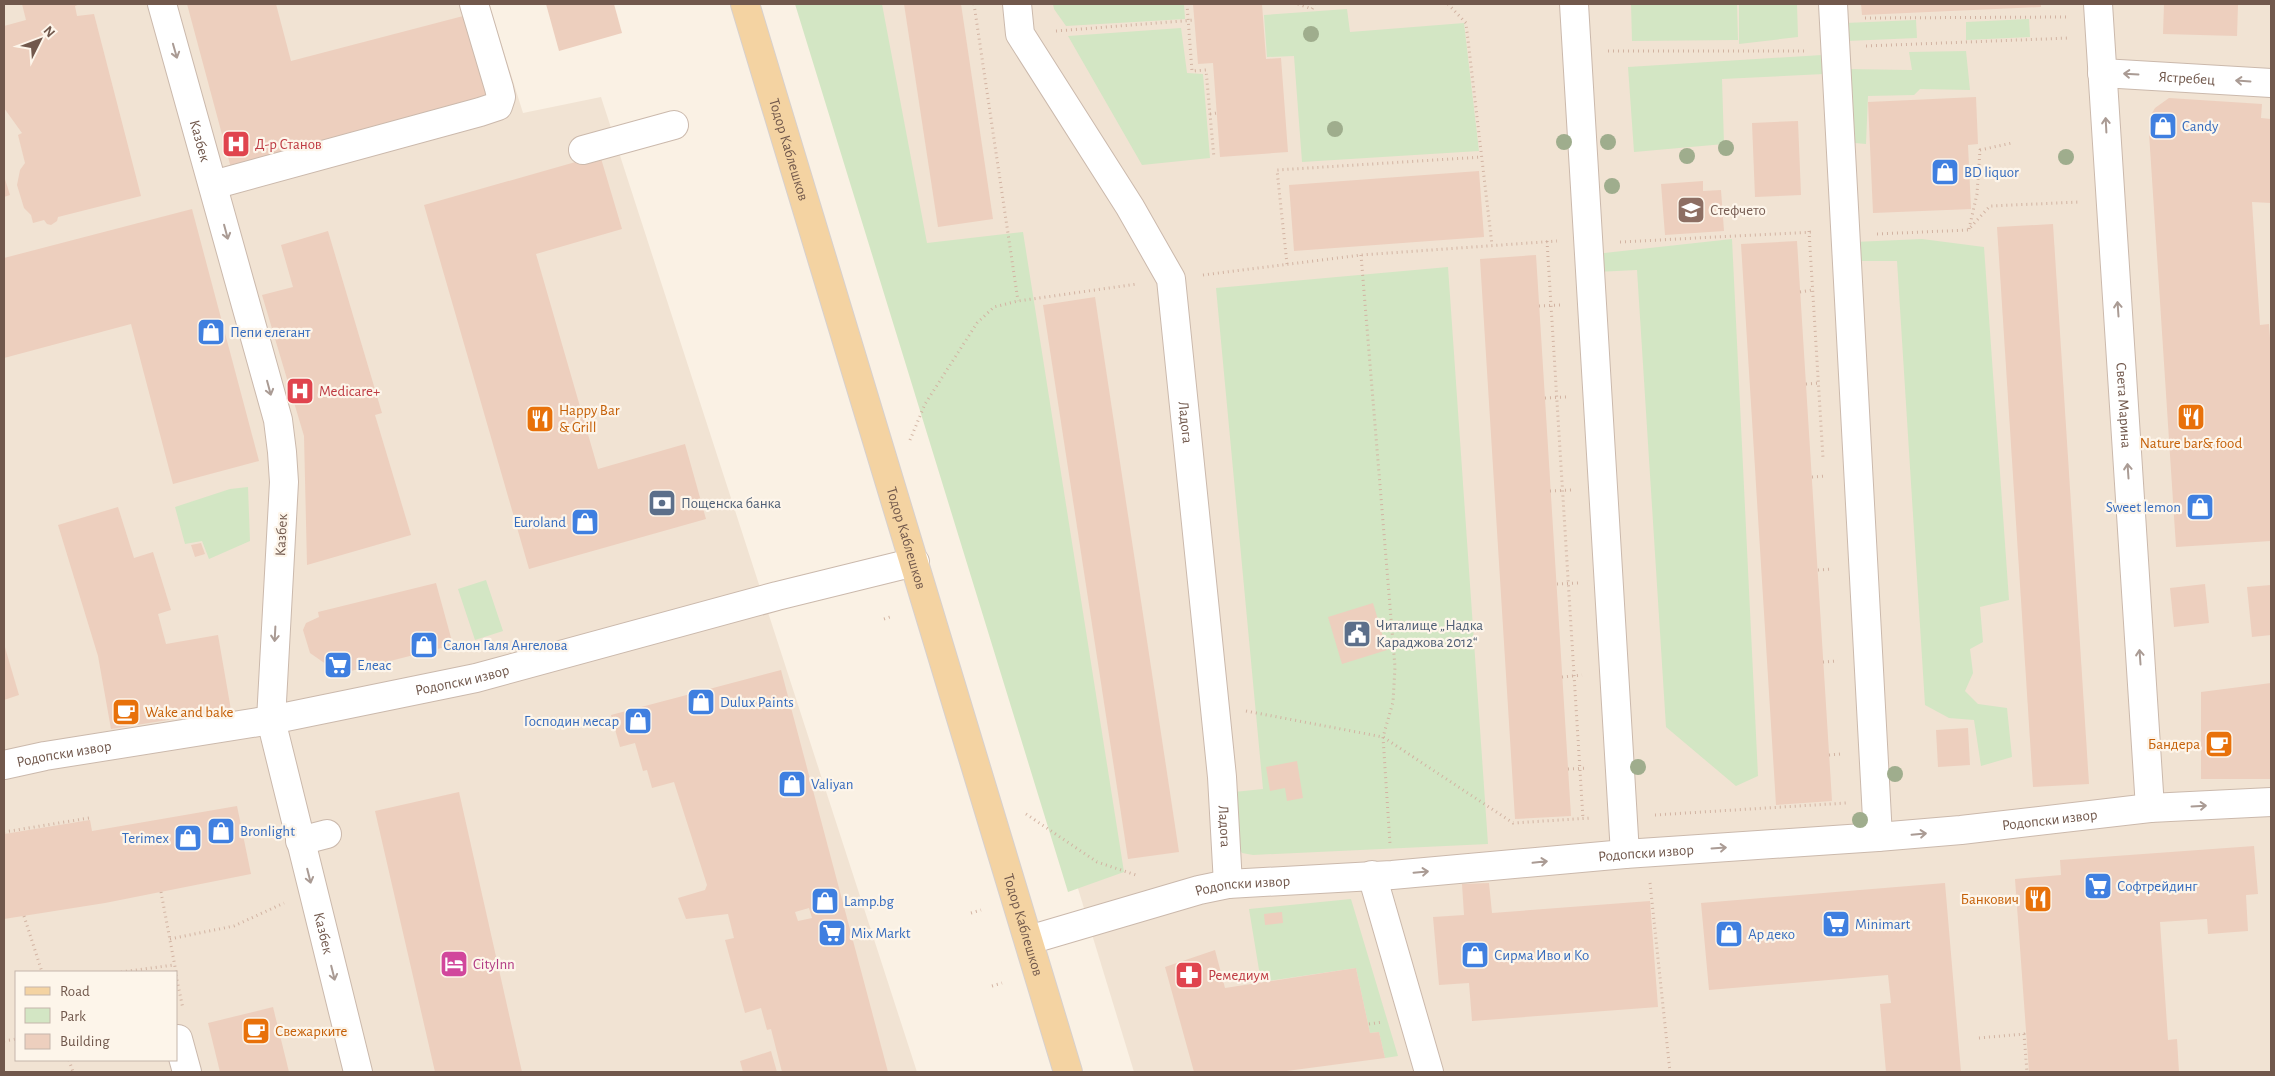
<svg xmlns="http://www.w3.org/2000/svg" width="2275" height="1076" viewBox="0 0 2275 1076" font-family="'Alegreya Sans',sans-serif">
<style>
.residential{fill:#f1e3d3;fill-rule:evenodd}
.green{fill:#d3e6c4}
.building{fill:#edcfbe;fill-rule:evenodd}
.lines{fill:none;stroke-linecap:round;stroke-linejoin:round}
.minor-casing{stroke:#cbb9ac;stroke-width:30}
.major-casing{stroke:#d7d0cd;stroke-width:30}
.path{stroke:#d2b3a2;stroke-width:3;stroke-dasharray:1 4;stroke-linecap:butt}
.minor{stroke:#fff;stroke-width:28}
.major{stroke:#f4d3a2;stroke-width:28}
.tree{fill:#9fad8d}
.oneway{stroke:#aa9b94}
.labels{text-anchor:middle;stroke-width:4.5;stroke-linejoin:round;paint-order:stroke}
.street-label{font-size:15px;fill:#71584c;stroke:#fdf5ea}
.shop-label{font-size:15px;fill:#366cbe;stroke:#fdf5ea;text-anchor:start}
.health-label{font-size:15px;fill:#be3a42;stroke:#fdf5ea;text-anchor:start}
.education-label{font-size:15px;fill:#785e54;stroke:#fdf5ea;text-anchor:start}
.food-label{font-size:15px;fill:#c56008;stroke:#fdf5ea;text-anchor:start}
.service-label{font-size:15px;fill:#4e5e75;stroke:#fdf5ea;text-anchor:start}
.hotel-label{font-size:15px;fill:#b23c85;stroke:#fdf5ea;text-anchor:start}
</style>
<rect width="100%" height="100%" fill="#faf1e4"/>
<g class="residential">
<path d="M4 4H489L523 113 601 97 917 1072H4ZM16 972H176V1060H16Z"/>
<polygon points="808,4 2271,4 2271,1072 1134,1072"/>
</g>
<g class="green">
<polygon points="795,4 882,4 927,243 1023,232 1124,872 1068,892"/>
<polygon points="1053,4 1184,4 1185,19 1066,26 1054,9"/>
<polygon points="1631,4 1737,4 1738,40 1632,41"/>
<polygon points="1739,4 1797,4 1798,37 1739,44"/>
<polygon points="1347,9 1350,32 1464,23 1479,151 1302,162 1294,56 1267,57 1264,15"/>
<polygon points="2029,19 2030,37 1966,40 1966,22"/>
<polygon points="1916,20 1917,38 1847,41 1845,23"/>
<polygon points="1181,28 1187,73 1203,74 1210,158 1142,165 1068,36"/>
<polygon points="1966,51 1970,90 1920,89 1914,95 1868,96 1866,144 1844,142 1845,69 1912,70 1909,52"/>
<polygon points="1822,55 1824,74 1722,79 1724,144 1634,152 1628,67"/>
<polygon points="1732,239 1758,776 1736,786 1666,727 1637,270 1596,272 1595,254"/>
<polygon points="1922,239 1984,247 2009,600 1980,607 1983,642 1970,649 1973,673 1965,691 1978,704 2007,708 2012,757 1981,766 1974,720 1949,718 1925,705 1897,261 1855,261 1854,242"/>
<polygon points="1448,267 1488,844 1253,855 1242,853 1237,845 1234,792 1263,789 1216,288"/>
<polygon points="248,487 250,541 209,559 202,541 185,544 175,507 230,489"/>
<polygon points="486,580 503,631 475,640 458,589"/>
<polygon points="1351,899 1398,1056 1385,1058 1379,1032 1370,1033 1356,968 1261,982 1249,909"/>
</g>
<g class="building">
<polygon points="22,4 80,4 75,6 77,16 94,14 141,196 58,217 57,221 51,225 47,224 44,220 33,223 31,215 24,208 17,185 20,170 25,163 18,135 22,133 4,108 4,26 26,20"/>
<polygon points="187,4 276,4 291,61 467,15 490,99 231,168"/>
<polygon points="546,4 614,4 622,33 559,51"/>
<polygon points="904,4 961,4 993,219 938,227"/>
<polygon points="1193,4 1262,4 1266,59 1281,58 1288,152 1220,157 1213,63 1198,64"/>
<polygon points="1861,4 2041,4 2041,7 1862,15"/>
<polygon points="2164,4 2238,4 2237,36 2163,34"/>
<polygon points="1976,97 1978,144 1968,145 1971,209 1873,213 1868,102"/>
<polygon points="2169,98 2262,104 2261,118 2271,119 2271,203 2252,202 2260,325 2269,324 2271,352 2271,541 2176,547 2149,133 2151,115 2155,108"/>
<polygon points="1798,121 1801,195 1755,197 1752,123"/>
<polygon points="600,155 622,229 536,254 598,469 685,444 706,519 529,569 424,205"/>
<polygon points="1479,171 1484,237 1294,251 1289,185"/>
<polygon points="4,176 10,195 4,197"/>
<polygon points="1703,181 1703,191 1721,190 1724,231 1665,235 1661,184"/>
<polygon points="192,209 259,461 173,484 131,324 4,358 4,258"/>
<polygon points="2053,224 2089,784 2033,787 1997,227"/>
<polygon points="328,231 382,413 375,415 411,535 307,565 304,436 262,295 293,287 281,245"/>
<polygon points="1797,241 1832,801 1776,805 1741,244"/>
<polygon points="1536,255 1571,816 1515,819 1480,259"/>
<polygon points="1095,297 1179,852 1128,859 1043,305"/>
<polygon points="118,507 134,558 153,552 171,610 158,614 166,644 218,635 231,710 111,729 98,656 58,525"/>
<polygon points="201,543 205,554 195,557 191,545"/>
<polygon points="436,583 453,645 343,673 333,669 310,653 303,630 306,623 319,617 318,612"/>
<polygon points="2205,584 2209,623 2174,627 2170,588"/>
<polygon points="2271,585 2271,635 2252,637 2247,587"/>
<polygon points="1373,603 1387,650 1342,664 1328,617"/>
<polygon points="4,644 19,695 4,700"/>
<path d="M781 670 831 858 888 1072H782L771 1029 767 1030 761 1008 745 1013 725 940 734 938 728 914 686 919 678 898 705 890 707 885 674 782 652 788 647 770 643 771 635 743 620 747 611 715ZM809 908 812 918 798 921 795 912Z"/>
<polygon points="2271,683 2271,779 2201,779 2201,692"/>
<polygon points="1968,728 1970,765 1938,767 1936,730"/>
<polygon points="1297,761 1303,798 1287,801 1285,788 1270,791 1266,767"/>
<polygon points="459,792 522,1072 435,1072 375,811"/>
<polygon points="237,806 251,874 105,903 4,919 4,834 90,820 92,831"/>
<polygon points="2254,846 2258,894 2246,895 2248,931 2208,934 2207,919 2160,922 2168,1040 2177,1039 2179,1072 2029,1072 2015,879 2061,875 2060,860"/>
<polygon points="1489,883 1492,913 1650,901 1658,1007 1472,1021 1469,983 1439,985 1433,917 1464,915 1462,884"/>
<polygon points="1945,883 1961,1072 1886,1072 1880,1004 1891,1003 1888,975 1709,990 1701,903"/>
<polygon points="1282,912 1283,923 1265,925 1264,914"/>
<polygon points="1215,950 1225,988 1356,968 1370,1033 1379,1032 1385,1058 1279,1072 1194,1072 1165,967"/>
<polygon points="273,1007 289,1072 220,1072 208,1023"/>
<polygon points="771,1051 777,1072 743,1072 740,1061"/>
</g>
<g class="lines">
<defs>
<g id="minor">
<path id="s1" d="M162 4 278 420 282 452 284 482 271 720 358 1072"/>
<path id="s2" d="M1017 4 1020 34 1130 207 1171 279 1222 777 1228 884"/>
<polyline points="1574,4 1625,854"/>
<polyline points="1833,4 1878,837"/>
<path id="s3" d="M2098 4 2150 808"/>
<path id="s4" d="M2102 73 2271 83"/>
<polyline points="583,150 674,125"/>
<polyline points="213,185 480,112 498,106 501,97 499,88 474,4"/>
<path id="s5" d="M4 765 45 756 271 720 476 678 777 596 915 562"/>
<polyline points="300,841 327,834"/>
<polyline points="1372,875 1429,1072"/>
<path id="s6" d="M1029 940 1199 890 1228 884 1392 875 1625 854 1878 837 1961 830 2150 808 2271 802"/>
<polyline points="178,1039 187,1072"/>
</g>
<g id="major">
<path id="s7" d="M745 4 1068 1072"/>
</g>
</defs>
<use href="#minor" class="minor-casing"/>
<use href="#major" class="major-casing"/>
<g class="path">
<polyline points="974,4 1018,301"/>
<polyline points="1187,4 1192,71 1206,70 1214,158"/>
<polyline points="1298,4 1312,9 1315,4"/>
<polyline points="1448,4 1466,23 1492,245"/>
<polyline points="1865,18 2066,17"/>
<polyline points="1056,31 1195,20"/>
<polyline points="1866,46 2070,38"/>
<polyline points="1608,51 1804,51"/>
<polyline points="1210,114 1217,113"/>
<polyline points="1969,229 1977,194 1980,150 2012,143"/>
<polyline points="1809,231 1823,458"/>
<polyline points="1877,234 1968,230 1990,206 2080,202"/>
<polyline points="1547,241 1583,819"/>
<polyline points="1620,242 1813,232"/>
<polyline points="1361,255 1395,667 1393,702 1383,737 1390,844"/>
<polyline points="1287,264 1277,170 1482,157"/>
<polyline points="1203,275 1361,255 1557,241"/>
<polyline points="1800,292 1812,290"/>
<polyline points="1539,306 1561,305"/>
<polyline points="1806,384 1820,383"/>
<polyline points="1545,398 1567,397"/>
<polyline points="910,440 925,404 977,323 994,307 1018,301 1137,284"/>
<polyline points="1812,477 1826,476"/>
<polyline points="1550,491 1572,490"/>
<polyline points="1818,570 1832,569"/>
<polyline points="1557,584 1578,583"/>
<polyline points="884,619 893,616"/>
<polyline points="1823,662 1838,661"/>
<polyline points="1562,677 1582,675"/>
<polyline points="1246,711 1383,737 1513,823 1591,818"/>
<polyline points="1829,755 1841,754"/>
<polyline points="1568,769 1588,768"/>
<polyline points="1026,814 1097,862 1136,875"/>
<polyline points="1655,815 1846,803"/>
<polyline points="4,832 89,818"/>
<polyline points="1650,883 1670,1072"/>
<polyline points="161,892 176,972"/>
<polyline points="971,913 981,910"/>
<polyline points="24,916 42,972"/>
<polyline points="170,939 234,926 284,903"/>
<polyline points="121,972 174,965"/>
<polyline points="176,975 183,1009"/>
<polyline points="992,986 1002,983"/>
<polyline points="1369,1024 1383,1022"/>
<polyline points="1979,1038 2024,1034 2027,1072"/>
<polyline points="4,1041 16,1039"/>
<polyline points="69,1060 73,1072"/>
</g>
<use href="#minor" class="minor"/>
<use href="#major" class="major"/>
</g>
<g class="tree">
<circle cx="1311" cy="34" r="8"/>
<circle cx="1335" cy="129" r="8"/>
<circle cx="1564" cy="142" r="8"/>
<circle cx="1608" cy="142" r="8"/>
<circle cx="1726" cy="148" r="8"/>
<circle cx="1687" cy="156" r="8"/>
<circle cx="2066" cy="157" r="8"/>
<circle cx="1612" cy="186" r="8"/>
<circle cx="1638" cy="767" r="8"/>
<circle cx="1895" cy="774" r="8"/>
<circle cx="1860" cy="820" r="8"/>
</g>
<defs><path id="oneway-shaft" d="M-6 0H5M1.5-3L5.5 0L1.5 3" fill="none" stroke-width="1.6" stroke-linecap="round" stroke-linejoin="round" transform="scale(1.25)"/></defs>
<g class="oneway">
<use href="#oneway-shaft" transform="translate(175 51) rotate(74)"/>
<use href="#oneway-shaft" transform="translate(2131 74) rotate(-177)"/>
<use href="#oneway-shaft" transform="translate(2243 81) rotate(-176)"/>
<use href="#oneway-shaft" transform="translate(2106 125) rotate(-93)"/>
<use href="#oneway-shaft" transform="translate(226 232) rotate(75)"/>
<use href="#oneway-shaft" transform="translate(2118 309) rotate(-94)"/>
<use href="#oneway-shaft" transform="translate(269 388) rotate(75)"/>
<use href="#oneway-shaft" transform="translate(2128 471) rotate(-94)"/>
<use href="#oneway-shaft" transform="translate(275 634) rotate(93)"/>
<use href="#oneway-shaft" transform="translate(2140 657) rotate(-94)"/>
<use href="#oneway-shaft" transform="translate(2199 806) rotate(-3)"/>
<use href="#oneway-shaft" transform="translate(1919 834) rotate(-5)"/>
<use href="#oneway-shaft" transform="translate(1719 848) rotate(-4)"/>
<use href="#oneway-shaft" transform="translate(1540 862) rotate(-6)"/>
<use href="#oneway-shaft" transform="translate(1421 872) rotate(-5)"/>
<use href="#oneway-shaft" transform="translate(309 876) rotate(76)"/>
<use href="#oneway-shaft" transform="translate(333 973) rotate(76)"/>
</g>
<defs>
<symbol id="shop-square" viewBox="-11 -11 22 22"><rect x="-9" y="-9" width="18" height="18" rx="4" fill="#3f7fe0" stroke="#fdf5ea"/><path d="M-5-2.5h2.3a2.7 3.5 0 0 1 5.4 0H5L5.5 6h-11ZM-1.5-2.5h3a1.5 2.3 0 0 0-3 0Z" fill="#fff"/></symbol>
<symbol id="hospital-square" viewBox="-11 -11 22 22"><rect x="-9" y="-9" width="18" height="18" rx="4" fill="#e0444e" stroke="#fdf5ea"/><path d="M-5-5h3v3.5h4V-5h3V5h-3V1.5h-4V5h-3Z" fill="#fff"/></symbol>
<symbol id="school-square" viewBox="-11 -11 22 22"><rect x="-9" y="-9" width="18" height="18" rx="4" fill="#8d6e63" stroke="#fdf5ea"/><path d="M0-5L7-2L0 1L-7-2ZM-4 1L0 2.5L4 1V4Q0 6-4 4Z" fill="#fff"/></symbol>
<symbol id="restaurant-square" viewBox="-11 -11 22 22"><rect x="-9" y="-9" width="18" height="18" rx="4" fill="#e8710a" stroke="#fdf5ea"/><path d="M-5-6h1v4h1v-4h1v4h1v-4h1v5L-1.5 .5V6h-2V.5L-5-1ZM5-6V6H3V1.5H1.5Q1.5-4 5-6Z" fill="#fff"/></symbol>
<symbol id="bank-square" viewBox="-11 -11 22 22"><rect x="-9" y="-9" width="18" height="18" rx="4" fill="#5c6f8a" stroke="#fdf5ea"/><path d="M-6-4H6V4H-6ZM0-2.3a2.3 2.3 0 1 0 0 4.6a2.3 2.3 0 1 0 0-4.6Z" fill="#fff"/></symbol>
<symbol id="civic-square" viewBox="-11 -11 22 22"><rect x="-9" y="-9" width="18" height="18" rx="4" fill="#5c6f8a" stroke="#fdf5ea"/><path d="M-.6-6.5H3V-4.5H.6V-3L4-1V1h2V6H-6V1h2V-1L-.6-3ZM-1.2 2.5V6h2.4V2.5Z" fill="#fff"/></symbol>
<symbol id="supermarket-square" viewBox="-11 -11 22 22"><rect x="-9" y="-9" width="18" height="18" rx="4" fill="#3f7fe0" stroke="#fdf5ea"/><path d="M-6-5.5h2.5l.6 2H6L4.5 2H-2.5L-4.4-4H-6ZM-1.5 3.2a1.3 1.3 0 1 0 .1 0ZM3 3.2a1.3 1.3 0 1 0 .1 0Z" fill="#fff"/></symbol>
<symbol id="cafe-square" viewBox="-11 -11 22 22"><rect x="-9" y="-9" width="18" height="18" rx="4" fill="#e8710a" stroke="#fdf5ea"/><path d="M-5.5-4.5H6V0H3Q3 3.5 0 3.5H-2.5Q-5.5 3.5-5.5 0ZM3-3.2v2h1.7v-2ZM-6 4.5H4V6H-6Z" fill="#fff"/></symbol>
<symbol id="hotel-square" viewBox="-11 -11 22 22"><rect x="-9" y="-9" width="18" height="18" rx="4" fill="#d1479c" stroke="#fdf5ea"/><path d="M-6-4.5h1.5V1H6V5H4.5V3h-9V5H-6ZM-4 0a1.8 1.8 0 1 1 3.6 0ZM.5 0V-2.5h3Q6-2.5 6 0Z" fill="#fff"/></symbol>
<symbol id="pharmacy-square" viewBox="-11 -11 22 22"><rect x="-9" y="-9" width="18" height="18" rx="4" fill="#e0444e" stroke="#fdf5ea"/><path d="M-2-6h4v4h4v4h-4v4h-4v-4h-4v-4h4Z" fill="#fff"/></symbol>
</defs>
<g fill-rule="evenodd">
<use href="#shop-square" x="2147" y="110" width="32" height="32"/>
<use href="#hospital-square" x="220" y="128" width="32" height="32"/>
<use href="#shop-square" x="1929" y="156" width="32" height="32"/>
<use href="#school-square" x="1675" y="194" width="32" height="32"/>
<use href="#shop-square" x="195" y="316" width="32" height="32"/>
<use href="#hospital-square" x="284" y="375" width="32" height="32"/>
<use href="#restaurant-square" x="2175" y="401" width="32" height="32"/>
<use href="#restaurant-square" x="524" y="403" width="32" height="32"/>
<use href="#bank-square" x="646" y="487" width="32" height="32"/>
<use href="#shop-square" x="2184" y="491" width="32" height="32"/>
<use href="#shop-square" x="569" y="506" width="32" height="32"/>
<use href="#civic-square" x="1341" y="618" width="32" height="32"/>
<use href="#shop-square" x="408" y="629" width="32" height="32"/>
<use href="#supermarket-square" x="322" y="649" width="32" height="32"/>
<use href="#shop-square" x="685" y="686" width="32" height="32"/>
<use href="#cafe-square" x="110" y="696" width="32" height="32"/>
<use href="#shop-square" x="622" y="705" width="32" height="32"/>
<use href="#cafe-square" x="2203" y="728" width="32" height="32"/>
<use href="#shop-square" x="776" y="768" width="32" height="32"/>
<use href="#shop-square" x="205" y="815" width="32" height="32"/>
<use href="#shop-square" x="172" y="822" width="32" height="32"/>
<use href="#supermarket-square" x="2082" y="870" width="32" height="32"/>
<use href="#restaurant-square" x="2022" y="883" width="32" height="32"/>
<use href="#shop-square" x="809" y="885" width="32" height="32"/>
<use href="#supermarket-square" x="1820" y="908" width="32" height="32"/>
<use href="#supermarket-square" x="816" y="917" width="32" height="32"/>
<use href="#shop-square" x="1713" y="918" width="32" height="32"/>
<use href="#shop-square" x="1459" y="939" width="32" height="32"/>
<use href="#hotel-square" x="438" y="948" width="32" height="32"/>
<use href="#pharmacy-square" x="1173" y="959" width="32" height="32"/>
<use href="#cafe-square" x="240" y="1015" width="32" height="32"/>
</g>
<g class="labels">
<g class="street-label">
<text dy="5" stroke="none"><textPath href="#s4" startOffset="85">Ястребец</textPath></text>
<text dy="5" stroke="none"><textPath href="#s1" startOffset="142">Казбек</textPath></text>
<text dy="5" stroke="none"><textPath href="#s7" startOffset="152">Тодор Каблешков</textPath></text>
<text dy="5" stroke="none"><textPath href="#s3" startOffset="402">Света Марина</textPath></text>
<text dy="5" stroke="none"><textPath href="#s2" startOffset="462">Ладога</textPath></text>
<text transform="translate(281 535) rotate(-87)" y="5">Казбек</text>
<text dy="5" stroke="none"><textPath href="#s7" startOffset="558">Тодор Каблешков</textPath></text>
<text dy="5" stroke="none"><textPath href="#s5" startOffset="466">Родопски извор</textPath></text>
<text dy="5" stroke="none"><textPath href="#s5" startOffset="61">Родопски извор</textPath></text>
<text dy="5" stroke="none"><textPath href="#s6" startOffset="1031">Родопски извор</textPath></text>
<text dy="5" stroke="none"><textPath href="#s2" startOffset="868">Ладога</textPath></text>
<text dy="5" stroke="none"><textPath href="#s6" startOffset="626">Родопски извор</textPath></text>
<text dy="5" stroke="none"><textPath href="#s6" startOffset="221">Родопски извор</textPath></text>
<text dy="5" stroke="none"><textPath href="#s7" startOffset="962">Тодор Каблешков</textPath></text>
<text dy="5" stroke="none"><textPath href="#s1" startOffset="952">Казбек</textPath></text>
</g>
<g class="shop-label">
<text x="2182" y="131">Candy</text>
<text x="1964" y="177">BD liquor</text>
<text x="230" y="337">Пепи елегант</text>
<text x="2181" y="512" text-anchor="end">Sweet lemon</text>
<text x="566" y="527" text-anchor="end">Euroland</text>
<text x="443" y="650">Салон Галя Ангелова</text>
<text x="357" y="670">Елеас</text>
<text x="720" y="707">Dulux Paints</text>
<text x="619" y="726" text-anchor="end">Господин месар</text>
<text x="811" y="789">Valiyan</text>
<text x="240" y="836">Bronlight</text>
<text x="169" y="843" text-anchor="end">Terimex</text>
<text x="2117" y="891">Софтрейдинг</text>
<text x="844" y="906">Lamp.bg</text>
<text x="1855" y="929">Minimart</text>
<text x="851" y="938">Mix Markt</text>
<text x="1748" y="939">Ар деко</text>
<text x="1494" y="960">Сирма Иво и Ко</text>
</g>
<g class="health-label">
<text x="255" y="149">Д-р Станов</text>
<text x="319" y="396">Medicare+</text>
<text x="1208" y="980">Ремедиум</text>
</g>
<g class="education-label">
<text x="1710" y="215">Стефчето</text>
</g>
<g class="food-label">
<text x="559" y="415">Happy Bar<tspan x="559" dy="17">&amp; Grill</tspan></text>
<text x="2191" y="448" text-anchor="middle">Nature bar&amp; food</text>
<text x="145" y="717">Wake and bake</text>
<text x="2200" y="749" text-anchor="end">Бандера</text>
<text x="2019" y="904" text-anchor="end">Банкович</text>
<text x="275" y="1036">Свежарките</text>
</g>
<g class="service-label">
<text x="681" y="508">Пощенска банка</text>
<text x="1376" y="630">Читалище „Надка<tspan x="1376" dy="17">Караджова 2012“</tspan></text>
</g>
<g class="hotel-label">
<text x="473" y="969">CityInn</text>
</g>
</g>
<rect width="2275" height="1076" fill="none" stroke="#71584c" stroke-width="10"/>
<rect x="15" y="971" width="162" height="90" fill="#fdf5ea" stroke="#c5b6ab"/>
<rect x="25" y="987" width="25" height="8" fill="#f4d3a2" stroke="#c5b6ab"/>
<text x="60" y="996" font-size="15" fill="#71584c">Road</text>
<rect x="25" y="1008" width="25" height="15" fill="#d3e6c4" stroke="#c5b6ab"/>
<text x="60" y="1021" font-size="15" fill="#71584c">Park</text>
<rect x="25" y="1034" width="25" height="15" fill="#edcfbe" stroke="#c5b6ab"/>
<text x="60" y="1046" font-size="15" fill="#71584c">Building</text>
<g transform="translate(40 40) rotate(48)" stroke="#fdf5ea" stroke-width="4" paint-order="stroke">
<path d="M0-4L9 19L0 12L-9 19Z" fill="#71584c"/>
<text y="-8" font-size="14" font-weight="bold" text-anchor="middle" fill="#71584c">N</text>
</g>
</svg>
